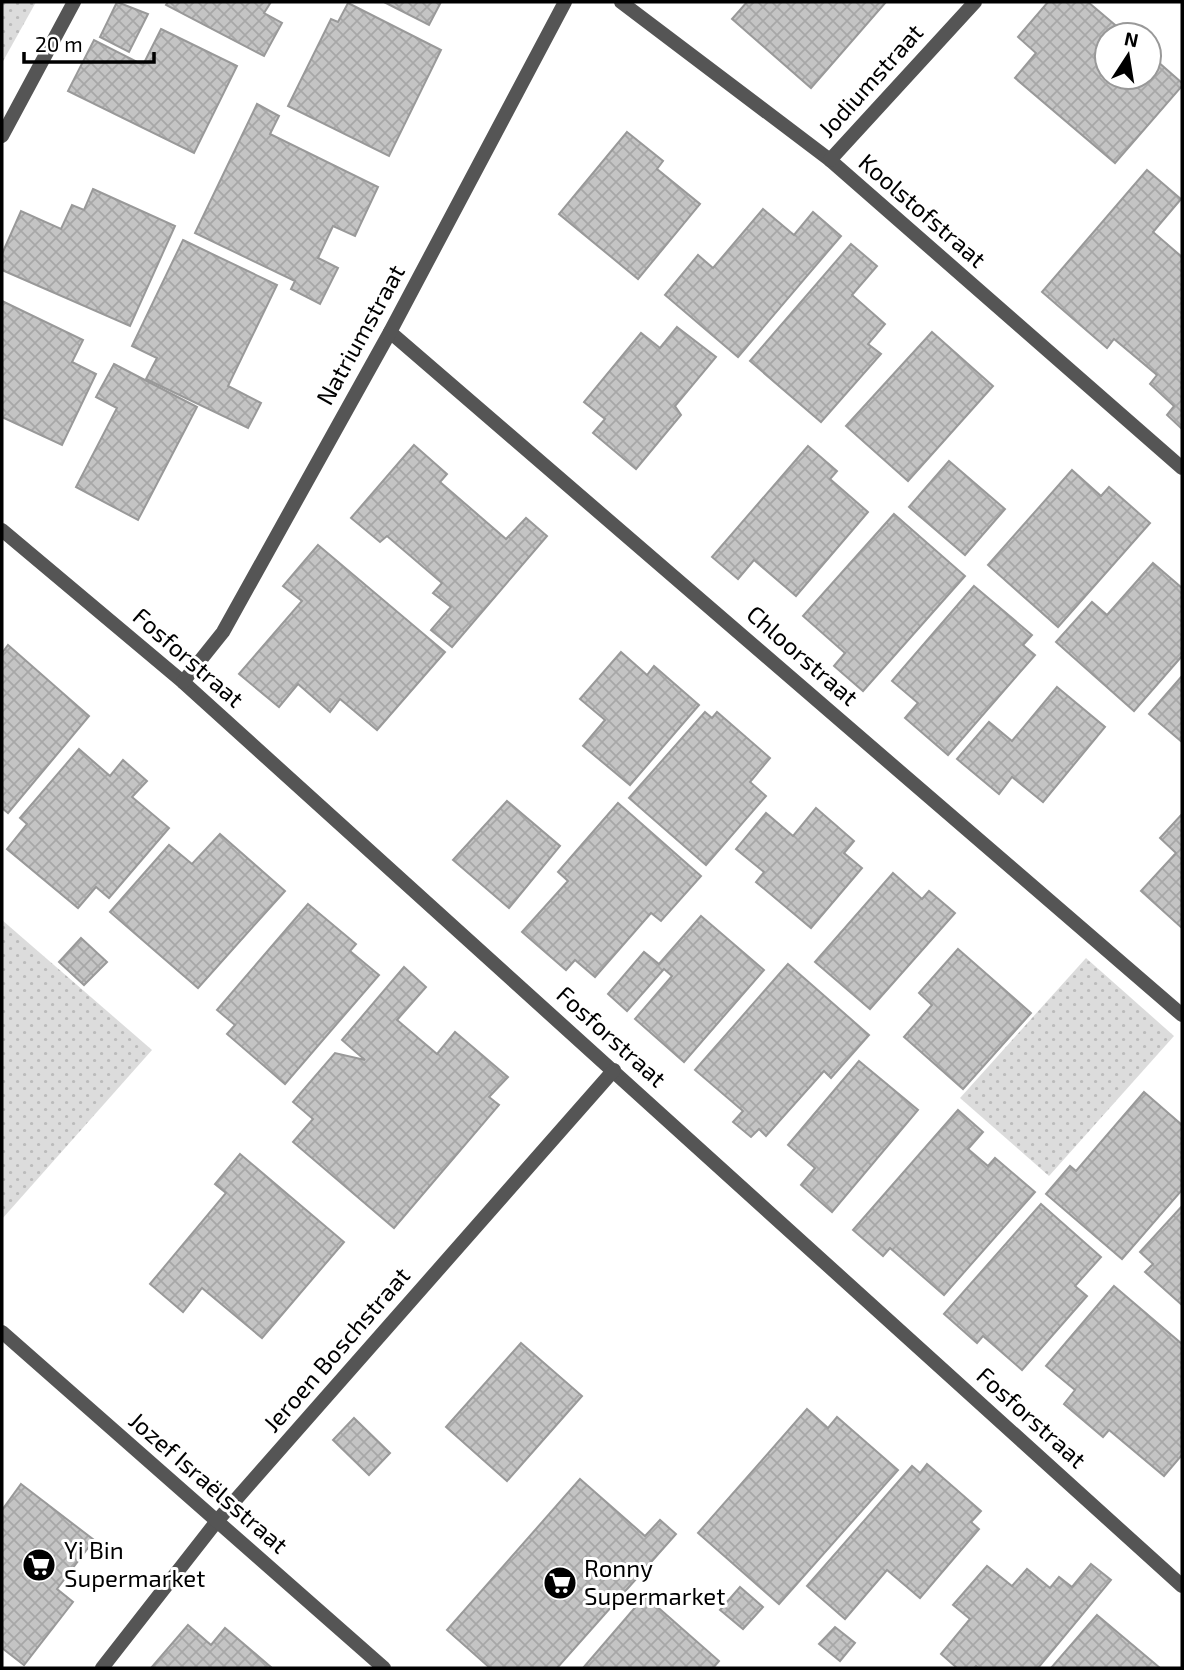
<svg xmlns="http://www.w3.org/2000/svg" width="1184" height="1670" viewBox="0 0 1184 1670" font-family="'Exo 2',sans-serif">
<style>
.grass{fill:url(#grass-dots)}
.building{fill:url(#building-cross-hatch);stroke:#999;stroke-width:2}
.lines{fill:none;stroke-linecap:round;stroke-linejoin:round}
.minor{stroke:#555;stroke-width:14}
.tertiary{stroke:#555;stroke-width:14}
.labels{text-anchor:middle;stroke-width:6;stroke-linejoin:round;paint-order:stroke}
.street-label{font-size:24px;fill:#000;stroke:#fff}
.poi-label{font-size:24px;fill:#000;stroke:#fff;text-anchor:start}
</style>
<defs>
<pattern id="grass-dots" width="8" height="8" patternUnits="userSpaceOnUse" patternTransform="scale(1.75)"><rect width="8" height="8" fill="#dcdcdc"/><path d="M2 2h.1M6 6h.1" fill="none" stroke="#bbb" stroke-width="1.8" stroke-linecap="round"/></pattern>
<pattern id="building-cross-hatch" width="8" height="8" patternUnits="userSpaceOnUse" patternTransform="scale(1.75)"><rect width="8" height="8" fill="#c4c4c4"/><path d="M0 0l8 8M0 8l8-8" fill="none" stroke="#a7a7a7"/></pattern>
</defs>
<rect width="100%" height="100%" fill="#fff"/>
<g class="grass">
<polygon points="2,2 36,2 2,63"/>
<polygon points="2,920 152,1050 2,1219"/>
<polygon points="1086,958 1174,1036 1049,1176 960,1098"/>
</g>
<g class="building">
<polygon points="117,2 148,14 129,52 100,37"/>
<polygon points="168,2 271,2 264,13 282,23 264,56 166,5"/>
<polygon points="384,2 441,2 429,25"/>
<polygon points="747,2 886,2 811,88 732,19"/>
<polygon points="1048,2 1088,2 1127,35 1107,35 1107,77 1149,77 1149,54 1182,83 1182,86 1115,163 1015,78 1036,53 1018,37"/>
<polygon points="348,3 441,50 389,156 288,106 331,19 338,22"/>
<polygon points="161,29 237,66 194,153 68,91 94,40 143,65"/>
<polygon points="257,104 279,116 270,134 378,187 355,236 333,226 318,258 338,268 320,304 291,289 295,281 195,233"/>
<polygon points="627,132 663,161 657,169 700,204 638,279 559,214"/>
<polygon points="1147,170 1181,199 1153,232 1182,257 1182,429 1167,415 1174,406 1150,384 1157,375 1114,339 1107,348 1042,292"/>
<polygon points="93,189 175,226 130,326 2,270 2,254 21,211 61,229 72,205 84,210"/>
<polygon points="763,209 794,235 813,212 841,236 738,357 665,295 698,255 713,268"/>
<polygon points="183,240 277,285 228,386 261,403 248,428 146,379 157,358 132,346"/>
<polygon points="851,244 877,266 852,295 885,324 868,344 881,354 821,422 750,361"/>
<polygon points="2,301 83,340 72,362 96,374 62,445 2,417"/>
<polygon points="677,327 716,357 675,406 681,415 636,469 593,433 605,419 584,402 641,333 660,348"/>
<polygon points="932,332 993,386 908,481 846,426"/>
<polygon points="114,364 197,407 138,520 76,487 117,408 96,397"/>
<polygon points="414,445 447,474 440,482 506,539 526,518 547,536 452,647 431,630 451,607 433,593 442,583 387,536 380,542 351,518"/>
<polygon points="808,446 837,471 830,479 868,512 796,596 754,560 738,579 712,557"/>
<polygon points="949,461 1005,509 965,555 909,507"/>
<polygon points="1072,470 1101,496 1109,487 1150,523 1058,627 988,565"/>
<polygon points="894,514 965,576 863,691 834,666 845,653 803,616"/>
<polygon points="318,545 445,652 377,730 340,699 330,712 298,684 279,707 239,674 302,601 283,586"/>
<polygon points="1153,563 1182,588 1182,656 1134,711 1056,642 1092,602 1107,615"/>
<polygon points="974,586 1032,635 1023,645 1035,655 948,755 905,718 918,703 892,681"/>
<polygon points="8,645 89,716 8,813 2,808 2,653"/>
<polygon points="621,652 647,675 654,666 699,705 630,785 583,746 605,720 580,699"/>
<polygon points="1182,676 1182,742 1149,714"/>
<polygon points="1057,687 1105,727 1043,802 1012,777 999,794 957,759 989,722 1012,741"/>
<polygon points="705,712 712,718 717,712 770,758 750,782 766,796 706,865 629,798"/>
<polygon points="79,749 110,776 123,760 147,781 132,797 169,828 109,898 96,887 78,908 7,849 27,824 20,818"/>
<polygon points="507,801 560,846 509,908 453,860"/>
<polygon points="618,803 701,876 661,921 651,913 595,977 575,960 566,970 522,932 568,881 558,872"/>
<polygon points="816,808 854,841 844,853 862,868 811,928 756,882 764,872 736,849 766,813 793,836"/>
<polygon points="1182,814 1182,928 1141,891 1176,853 1160,838"/>
<polygon points="220,834 285,891 198,988 110,912 169,845 192,864"/>
<polygon points="893,873 922,899 929,891 955,913 870,1009 815,962"/>
<polygon points="308,904 356,944 350,951 379,975 285,1084 227,1034 235,1025 217,1010"/>
<polygon points="701,916 764,970 684,1062 635,1019 672,976 664,969 627,1011 608,994 644,952 659,964"/>
<polygon points="81,938 107,962 84,985 59,962"/>
<polygon points="958,949 1031,1013 963,1089 904,1037 932,1005 919,993"/>
<polygon points="788,964 869,1035 831,1078 824,1071 766,1136 759,1129 751,1137 733,1122 743,1111 695,1070"/>
<polygon points="404,967 426,987 397,1020 437,1054 455,1032 508,1077 489,1097 499,1105 394,1228 293,1142 313,1119 293,1102 335,1053 365,1060 342,1040"/>
<polygon points="859,1061 918,1110 832,1212 801,1185 815,1168 788,1145"/>
<polygon points="1144,1092 1182,1125 1182,1190 1122,1259 1046,1194 1070,1166 1076,1171"/>
<polygon points="958,1110 983,1132 968,1149 988,1166 995,1158 1035,1192 944,1295 890,1248 883,1256 853,1230"/>
<polygon points="240,1154 344,1242 262,1338 202,1288 183,1312 150,1284 226,1193 215,1184"/>
<polygon points="1041,1204 1101,1257 1075,1286 1087,1296 1022,1370 983,1336 977,1343 944,1314"/>
<polygon points="1182,1206 1182,1305 1145,1272 1153,1264 1140,1252"/>
<polygon points="1114,1286 1182,1344 1182,1455 1164,1476 1109,1430 1103,1437 1064,1404 1075,1390 1046,1366"/>
<polygon points="521,1343 582,1396 507,1481 446,1427"/>
<polygon points="807,1409 828,1428 837,1417 898,1470 779,1604 698,1533"/>
<polygon points="354,1418 390,1453 369,1475 333,1440"/>
<polygon points="927,1464 981,1511 971,1522 979,1529 920,1598 887,1570 845,1619 807,1586 912,1466 920,1473"/>
<polygon points="580,1479 645,1536 660,1520 676,1534 557,1668 490,1668 447,1630"/>
<polygon points="21,1484 94,1540 57,1589 73,1602 24,1665 2,1648 2,1510"/>
<polygon points="1091,1564 1111,1580 1038,1668 978,1668 976,1666 974,1668 957,1668 941,1654 970,1619 953,1605 987,1566 1012,1586 1027,1569 1050,1588 1059,1577 1072,1587"/>
<polygon points="740,1587 763,1607 743,1629 720,1610"/>
<polygon points="645,1596 719,1661 713,1668 583,1668"/>
<polygon points="1097,1615 1160,1668 1051,1668"/>
<polygon points="188,1625 211,1645 225,1628 272,1668 151,1668"/>
<polygon points="835,1627 855,1643 840,1661 819,1644"/>
</g>
<g class="lines">
<g class="minor">
<polyline points="621,2 830,160 1182,468"/>
<polyline points="2,136 74,2"/>
<polyline points="830,160 975,2"/>
<polyline points="390,332 1182,1015"/>
<polyline points="2,530 183,682 1182,1586"/>
<polyline points="183,682 223,632 390,332 565,2"/>
<polyline points="102,1668 217,1521 614,1070"/>
</g>
<polyline class="tertiary" points="2,1332 384,1668"/>
</g>
<defs>
<symbol id="supermarket-disc" viewBox="-11 -11 22 22"><circle r="9.5" fill="#000" stroke="#fff"/><path d="M-6-5.5h2.5l.6 2H6L4.5 2H-2.5L-4.4-4H-6ZM-1.5 3.2a1.3 1.3 0 1 0 .1 0ZM3 3.2a1.3 1.3 0 1 0 .1 0Z" fill="#fff"/></symbol>
</defs>
<g fill-rule="evenodd">
<use href="#supermarket-disc" x="20" y="1546" width="38" height="38"/>
<use href="#supermarket-disc" x="541" y="1564" width="38" height="38"/>
</g>
<g class="labels">
<g class="street-label">
<text transform="translate(871 81) rotate(-48)" y="8">Jodiumstraat</text>
<text transform="translate(922 211) rotate(41)" y="8">Koolstofstraat</text>
<text transform="translate(361 335) rotate(-61)" y="8">Natriumstraat</text>
<text transform="translate(802 656) rotate(41)" y="8">Chloorstraat</text>
<text transform="translate(188 658) rotate(41)" y="8">Fosforstraat</text>
<text transform="translate(611 1037) rotate(42)" y="8">Fosforstraat</text>
<text transform="translate(337 1350) rotate(-49)" y="8">Jeroen Boschstraat</text>
<text transform="translate(1031 1418) rotate(42)" y="8">Fosforstraat</text>
<text transform="translate(208 1483) rotate(41)" y="8">Jozef Israëlsstraat</text>
</g>
<g class="poi-label">
<text x="64" y="1559">Yi Bin<tspan x="64" dy="28">Supermarket</tspan></text>
<text x="584" y="1577">Ronny<tspan x="584" dy="28">Supermarket</tspan></text>
</g>
</g>
<rect width="1184" height="1670" fill="none" stroke="#000000" stroke-width="7"/>
<g transform="translate(1128 56) rotate(12)"><circle r="33" fill="#ffffff" stroke="#999999" stroke-width="2"/>
<path d="M0-5L12 26L0 18L-12 26Z" fill="#000000"/>
<text y="-10" font-size="19" font-weight="bold" text-anchor="middle" fill="#000000">N</text>
</g>
<path d="M24 52v10h130v-10" fill="none" stroke="#000000" stroke-width="3.5"/>
<text x="35" y="52" font-size="21" fill="#000000" stroke="#ffffff" stroke-width="5" paint-order="stroke">20 m</text>
</svg>
